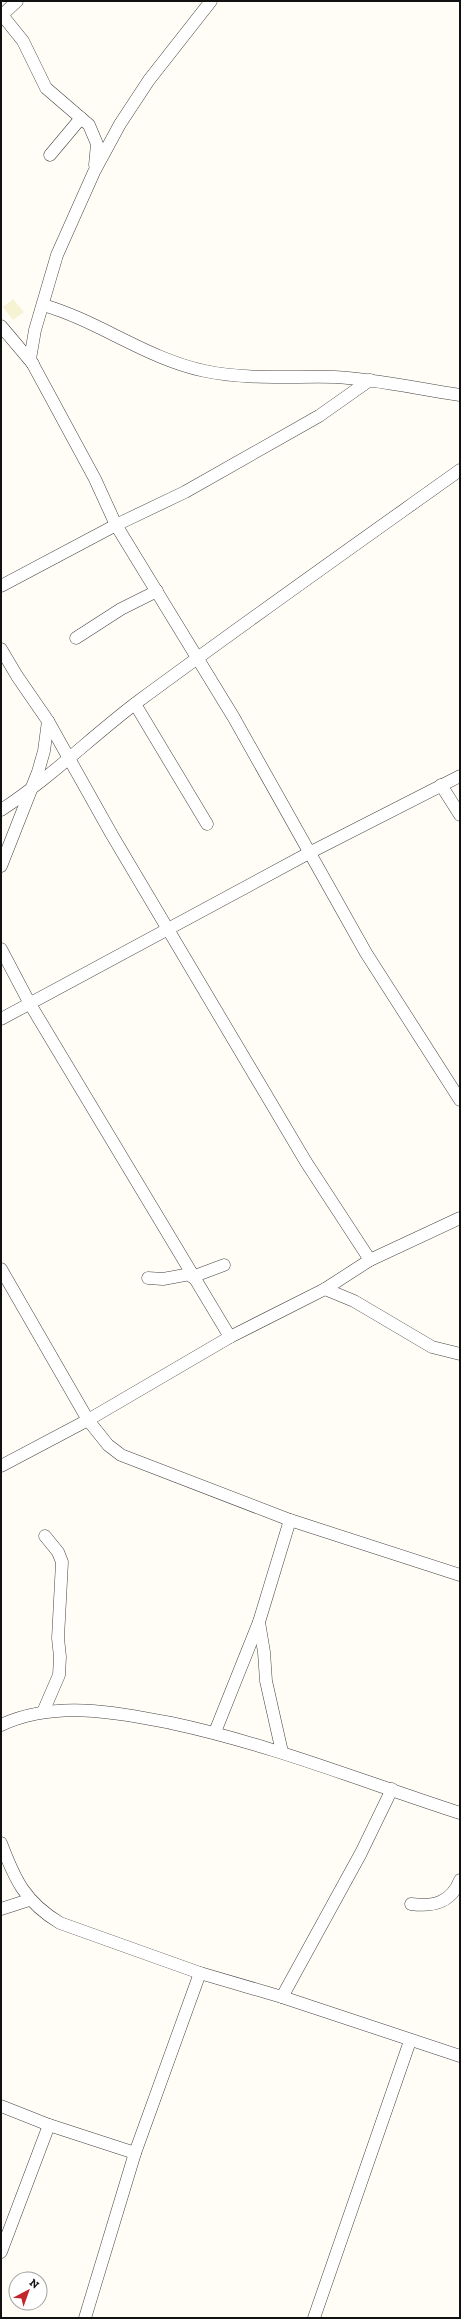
<svg xmlns="http://www.w3.org/2000/svg" width="461" height="2319" viewBox="0 0 461 2319" font-family="'Zilla Slab',serif">
<style>
.farmland{fill:#f6f3d4}
.lines{fill:none;stroke-linecap:round;stroke-linejoin:round}
.minor-casing{stroke:#444;stroke-width:13}
.minor{stroke:#fff;stroke-width:12}
</style>
<rect width="100%" height="100%" fill="#fffdf5"/>
<polygon class="farmland" points="13,299 24,312 13,320 3,307"/>
<g class="lines">
<defs>
<g id="minor">
<polyline points="211,1 149,80 120,124 94,172 57,255 35,330 30,359 95,479 116,525 234,718 366,953 460,1100"/>
<polyline points="2,15 23,41 46,88 89,125 97,144 95,165"/>
<polyline points="1,16 17,1"/>
<polyline points="50,155 81,118"/>
<path d="M43 305C99 321 147 359 205 371 248 380 291 376 335 377 377 379 418 389 460 395"/>
<polyline points="1,326 33,364"/>
<polyline points="1,586 116,525 185,492 319,416 370,380"/>
<polyline points="76,638 121,609 157,591"/>
<polyline points="1,649 17,676 48,721 112,835 306,1162 370,1260"/>
<polyline points="135,704 207,824"/>
<polyline points="441,785 460,815"/>
<path d="M1 810C49 779 90 738 136 703 243 624 352 547 460 470"/>
<polyline points="1,866 38,772 44,751 48,721"/>
<polyline points="1,949 30,1004 230,1337"/>
<polyline points="1,1019 309,853 460,776"/>
<polyline points="1,1269 88,1420 108,1445 121,1455 290,1520 460,1575"/>
<polyline points="192,1277 224,1265"/>
<polyline points="148,1278 163,1279 190,1274"/>
<polyline points="325,1289 354,1301 432,1347 460,1354"/>
<polyline points="1,1466 88,1420 230,1337 325,1289 370,1260 460,1218"/>
<polyline points="259,1622 264,1652 266,1681 282,1752"/>
<polyline points="43,1712 59,1675 60,1657 58,1638 62,1562 58,1552 45,1536"/>
<path d="M1 1725C55 1700 114 1712 171 1723 270 1744 364 1782 460 1813"/>
<polyline points="215,1732 259,1622 290,1520"/>
<path d="M1 1843C15 1880 25 1902 60 1923L200 1973 282 1997 460 2056"/>
<path d="M411 1904C433 1907 451 1903 460 1880"/>
<polyline points="1,1909 29,1900"/>
<polyline points="282,1997 361,1853 392,1789"/>
<polyline points="1,2106 49,2125 135,2153"/>
<polyline points="1,2252 49,2125"/>
<polyline points="85,2318 135,2153 200,1973"/>
<polyline points="314,2318 410,2041"/>
</g>
</defs>
<use href="#minor" class="minor-casing"/>
<use href="#minor" class="minor"/>
</g>
<rect width="461" height="2319" fill="none" stroke="#111111" stroke-width="4"/>
<g transform="translate(28 2291) rotate(41)"><circle r="19" fill="#ffffff" stroke="#a0a0a0"/>
<path d="M0-3L7 15L0 10L-7 15Z" fill="#c4262e"/>
<text y="-6" font-size="11" font-weight="bold" text-anchor="middle" fill="#111111">N</text>
</g>
</svg>
